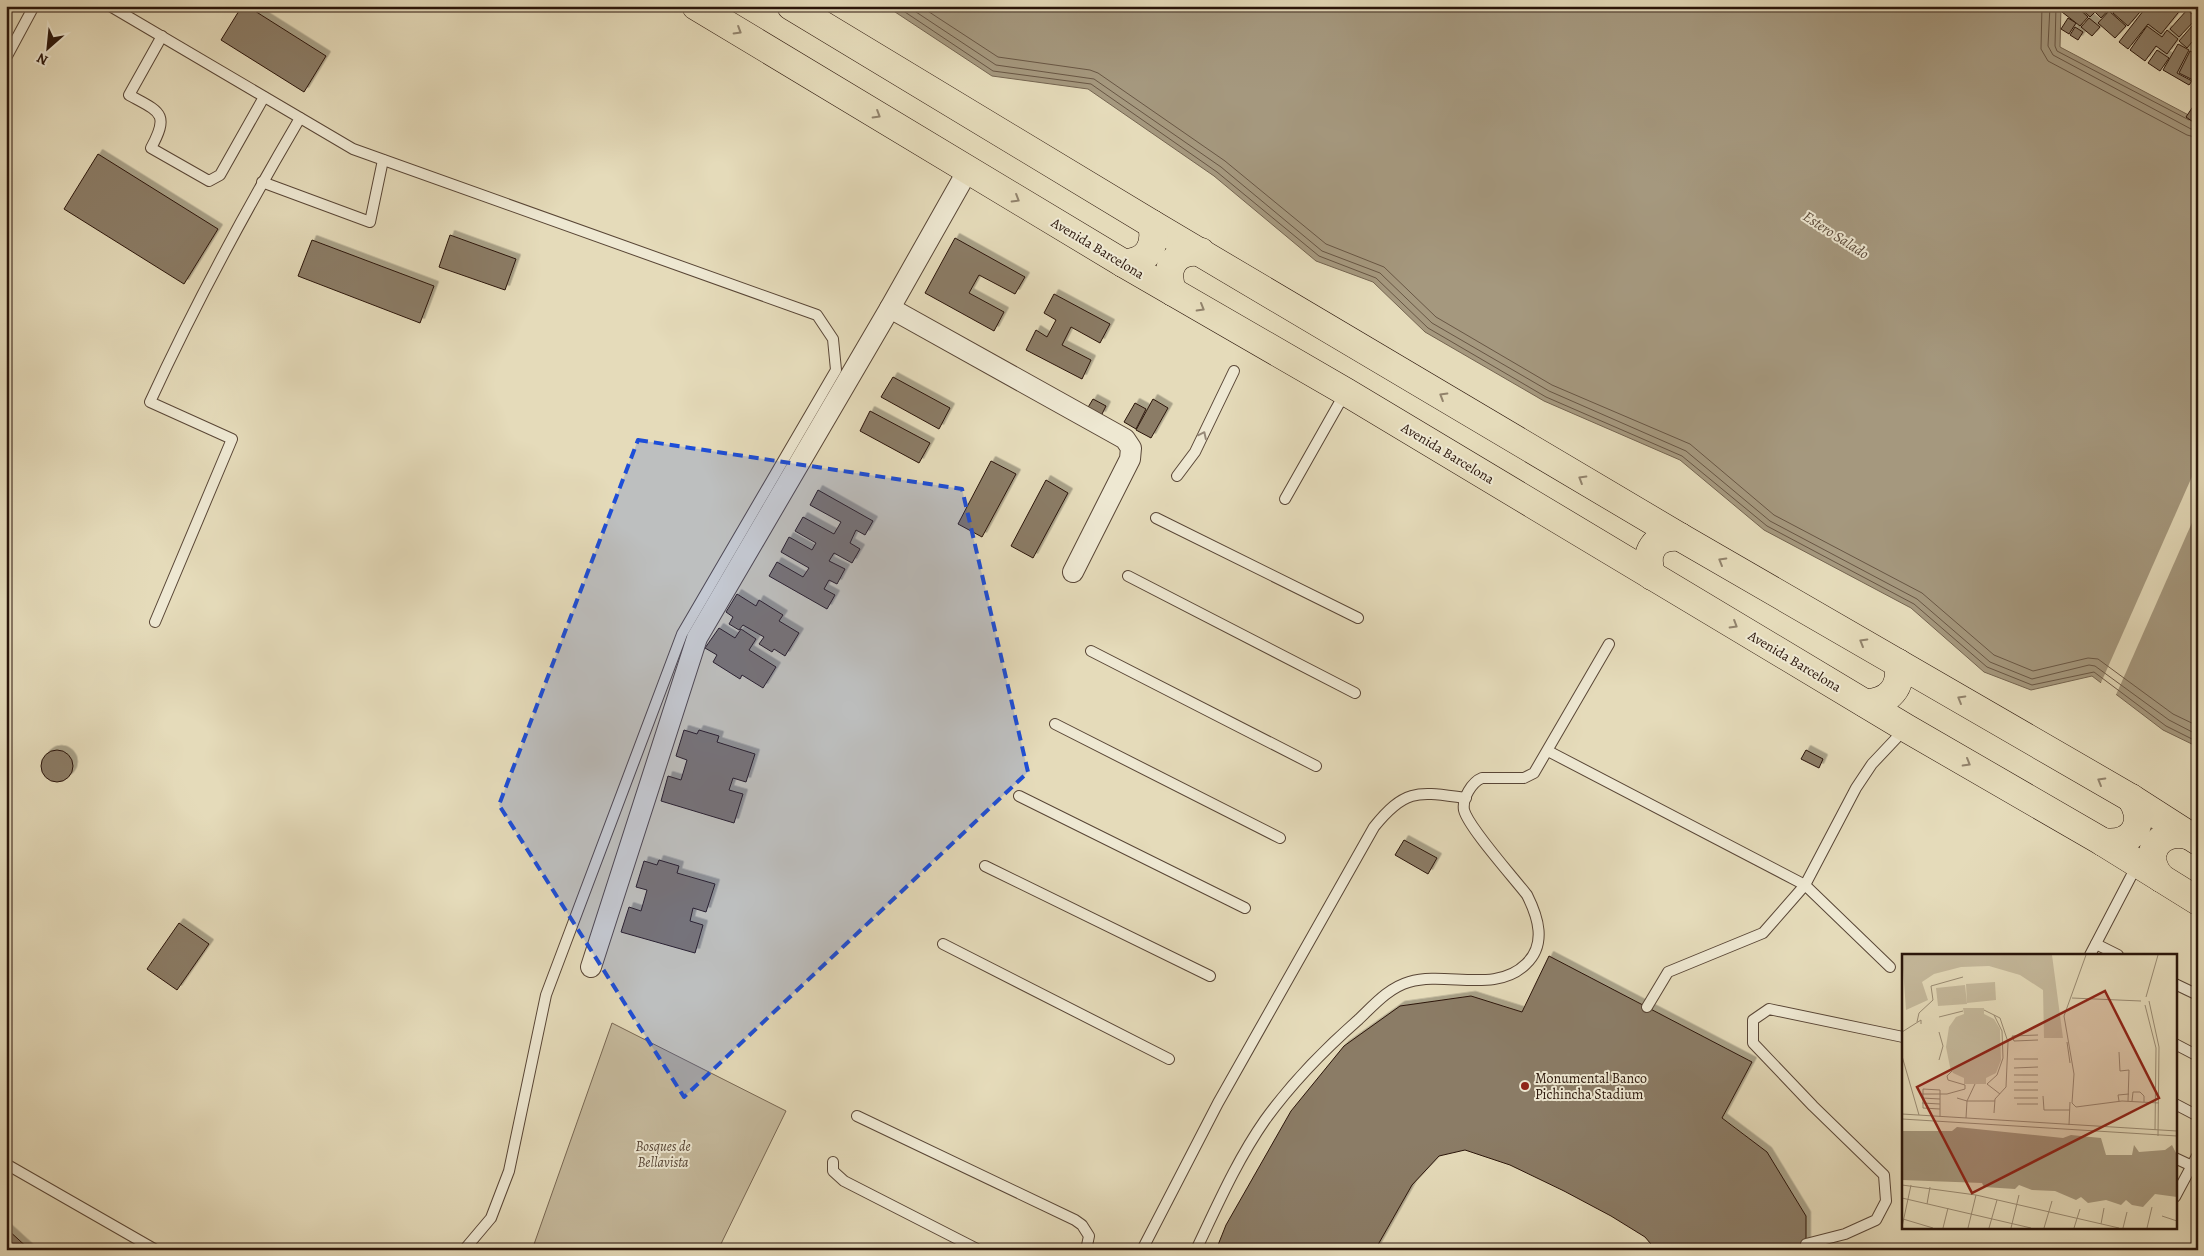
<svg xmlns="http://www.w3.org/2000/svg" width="2204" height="1256" viewBox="0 0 2204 1256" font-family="Alegreya,serif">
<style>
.green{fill:#c5b99c;stroke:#786753}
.water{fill:#a5987e;stroke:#746450}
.pier{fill:#e5dbba}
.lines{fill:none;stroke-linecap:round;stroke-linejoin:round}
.shore{stroke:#685644;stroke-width:1}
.building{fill:#8b7c66;stroke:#2a150a;filter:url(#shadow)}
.service-casing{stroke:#594636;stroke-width:12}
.minor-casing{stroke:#594636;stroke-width:22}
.primary-casing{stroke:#2a150a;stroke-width:29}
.service{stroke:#eee8d2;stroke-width:10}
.minor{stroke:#eee8d2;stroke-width:20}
.primary{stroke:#e5dbba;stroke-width:28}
.oneway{stroke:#91826b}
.oneway2{stroke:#968978}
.marked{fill:#1d4ed8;fill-opacity:0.2;stroke:#1d4ed8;stroke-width:4;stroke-dasharray:10 6;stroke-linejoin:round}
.poi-dot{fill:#8f2418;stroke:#eee8d2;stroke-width:2}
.labels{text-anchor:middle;stroke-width:4;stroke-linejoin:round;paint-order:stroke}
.street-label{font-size:14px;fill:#2a150a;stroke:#eee8d2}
.poi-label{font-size:14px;fill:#2a150a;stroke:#eee8d2;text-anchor:start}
.park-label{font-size:14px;font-style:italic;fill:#584636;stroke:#eee8d2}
.water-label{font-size:15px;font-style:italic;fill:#5b4938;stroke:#eee8d2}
.inset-road{fill:none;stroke:#9a8c74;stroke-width:1}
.view{fill:#8f2418;fill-opacity:0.15;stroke:#8f2418;stroke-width:2.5}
.inset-edge{fill:none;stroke:#2a150a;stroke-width:2.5}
</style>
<defs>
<filter id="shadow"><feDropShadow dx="4.5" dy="-4.5" stdDeviation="0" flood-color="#0004"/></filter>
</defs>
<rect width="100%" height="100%" fill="#e5dbba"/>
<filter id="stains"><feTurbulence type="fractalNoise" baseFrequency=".004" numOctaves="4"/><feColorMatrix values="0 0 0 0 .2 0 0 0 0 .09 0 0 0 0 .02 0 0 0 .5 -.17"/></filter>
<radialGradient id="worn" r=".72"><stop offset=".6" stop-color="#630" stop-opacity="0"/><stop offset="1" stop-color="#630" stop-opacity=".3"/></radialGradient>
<polygon class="green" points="612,1023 786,1111 718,1250 532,1250"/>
<polygon class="water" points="886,6 2061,6 2060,47 2198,120 2198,747 2163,730 2092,676 2031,690 1984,672 1911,608 1764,530 1680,460 1544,401 1425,332 1373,282 1316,261 1214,176 1088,89 992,76"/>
<polygon class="pier" points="2198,463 2198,509 2115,697 2100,685"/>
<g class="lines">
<g class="shore">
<polyline points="896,6 993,71 1091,84 1217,172 1319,256 1376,278 1428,328 1546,397 1682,456 1767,526 1914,604 1987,667 2032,685 2094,672 2166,726 2198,742"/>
<polyline points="907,6 996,65 1094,79 1221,167 1322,251 1380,273 1432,323 1549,391 1686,451 1770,521 1917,599 1990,662 2032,679 2089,665 2095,666 2169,720 2198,735"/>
<polyline points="920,6 998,57 1090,70 1098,73 1225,161 1326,244 1384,267 1436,317 1552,385 1690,444 1774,515 1922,593 1994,655 2033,671 2088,658 2098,659 2173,714 2198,726"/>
<polyline points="2042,6 2041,49 2048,61 2187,135 2198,138"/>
<polyline points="2050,6 2048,46 2053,55 2191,129 2198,130"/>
<polyline points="2056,6 2055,46 2057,51 2189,120"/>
</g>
</g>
<g class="building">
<polygon points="242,6 247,6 326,56 304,92 221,40"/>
<polygon points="2062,6 2076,6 2088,17 2080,26 2062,12 2065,9"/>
<polygon points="2078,6 2112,6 2101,18 2095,12 2090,17"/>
<polygon points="2119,6 2145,6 2128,26 2113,13"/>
<polygon points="2147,6 2180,6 2182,8 2161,34 2148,24 2128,49 2119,42"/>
<polygon points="2187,10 2197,18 2179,37 2170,29"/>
<polygon points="2109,11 2126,26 2115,38 2098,23"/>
<polygon points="2068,18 2076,23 2069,34 2061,29"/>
<polygon points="2089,18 2100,27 2092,36 2081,27"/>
<polygon points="2198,19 2198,35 2187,48 2179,41"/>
<polygon points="2147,26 2162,37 2167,30 2178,39 2167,54 2156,46 2145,61 2130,50"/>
<polygon points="2075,27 2083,32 2078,40 2070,35"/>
<polygon points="2178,44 2189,50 2177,73 2192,81 2189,85 2163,70"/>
<polygon points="2157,50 2169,58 2160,71 2148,63"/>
<polygon points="2190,51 2198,55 2198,72 2193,80 2179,73"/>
<polygon points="2198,99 2198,122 2196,124 2186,117"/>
<polygon points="98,154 218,229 184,284 64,209"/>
<polygon points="450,235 516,259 505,290 439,267"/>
<polygon points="955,238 1025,277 1015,294 979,275 969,293 1004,312 994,331 925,293"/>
<polygon points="312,240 434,286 420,323 298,276"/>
<polygon points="1054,294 1110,324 1100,343 1071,327 1062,345 1091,360 1082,379 1026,350 1036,330 1047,337 1056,320 1044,313"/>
<polygon points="893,377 950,408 939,429 881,397"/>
<polygon points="1093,399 1106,406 1101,416 1087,409"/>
<polygon points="1153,399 1168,408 1151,438 1136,430"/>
<polygon points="1135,403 1146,409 1136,429 1124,422"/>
<polygon points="870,411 930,443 919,463 860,431"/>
<polygon points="991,461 1016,474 982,537 958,524"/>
<polygon points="1046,480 1068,493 1033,558 1011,546"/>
<polygon points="818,490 873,521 865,535 856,530 850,543 860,549 852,563 834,553 829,561 845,569 837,584 829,580 824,589 835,595 827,609 769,576 777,562 803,577 809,568 781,552 789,537 812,550 816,543 795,531 803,517 834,534 841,522 810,505"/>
<polygon points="737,594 756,606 759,600 783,615 779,621 799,633 785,656 774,649 772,652 759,644 764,637 743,625 739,630 729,624 733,617 726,612"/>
<polygon points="719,628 735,638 741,629 756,639 749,650 776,667 763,688 742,675 740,679 713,662 717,655 705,648"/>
<polygon points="684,730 697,734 699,730 719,736 717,742 755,754 746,782 733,778 729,790 743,794 734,823 661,801 668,776 681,780 687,760 676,756"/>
<circle cx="57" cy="766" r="16"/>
<polygon points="1806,750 1823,759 1819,768 1801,759"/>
<polygon points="1404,840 1437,858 1428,874 1395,855"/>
<polygon points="659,860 679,866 677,873 715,884 706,912 693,908 690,921 703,925 695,953 621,932 629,907 641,911 647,890 636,887 644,861 657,865"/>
<polygon points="179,923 209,944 177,990 147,969"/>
<polygon points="1549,956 1752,1062 1722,1118 1767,1152 1806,1216 1806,1250 1656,1250 1645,1237 1611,1216 1564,1191 1510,1165 1465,1150 1439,1156 1412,1185 1375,1250 1216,1250 1226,1225 1291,1111 1344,1046 1400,1006 1471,996 1522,1012"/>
<polygon points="7,1229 30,1250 6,1250"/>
</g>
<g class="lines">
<defs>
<g id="service">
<polyline points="110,6 353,149 817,315 833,339 836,370 682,634 546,995 509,1171 491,1218 464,1250"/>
<path d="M162 36 129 95C160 112 170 113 151 148L209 181 220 175 264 97"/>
<polyline points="6,58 34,6"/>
<polyline points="262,182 370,222 383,160"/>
<polyline points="1177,476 1195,452 1234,371"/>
<polyline points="1285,499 1345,393"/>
<polyline points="1156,518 1358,618"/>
<polyline points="1128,576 1355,693"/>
<path d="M155 622 232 439 150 402C195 304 246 210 300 118"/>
<polyline points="1091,651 1316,766"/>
<polyline points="1055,724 1280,838"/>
<polyline points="1548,751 1805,885 1856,788 1872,764 1905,729"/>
<polyline points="1019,796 1245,908"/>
<polyline points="985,866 1210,976"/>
<polyline points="943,944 1169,1059"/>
<polyline points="2096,944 2118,955"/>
<polyline points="2090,955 2137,865"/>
<polyline points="2175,984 2198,995"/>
<polyline points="1647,1007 1668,972 1763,933 1805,885 1890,967"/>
<polyline points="2175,1044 2198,1056"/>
<polyline points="2175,1104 2198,1116"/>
<polyline points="857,1116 1075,1220 1082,1225 1089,1236 1086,1250"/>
<polyline points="2175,1158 2192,1166"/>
<polyline points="833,1162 833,1171 844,1181 979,1250"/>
<polyline points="6,1164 156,1250"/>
<polyline points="2175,1197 2198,1154"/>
<polyline points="1806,1244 1845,1234 1876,1220 1886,1201 1884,1175 1813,1106 1753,1043 1753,1020 1769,1009 1903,1037"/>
<path d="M1142 1250 1218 1103 1374 827C1406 787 1419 792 1466 798"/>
<path d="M1196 1250C1217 1206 1237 1160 1265 1120 1291 1084 1325 1049 1358 1020 1373 1006 1388 988 1409 982 1446 971 1496 994 1526 964 1547 944 1538 917 1527 895 1514 878 1468 827 1464 810 1462 798 1472 782 1482 778H1524L1534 773 1609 644"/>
</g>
<g id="minor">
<polyline points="890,308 1125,439 1131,448 1130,459 1073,572"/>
<polyline points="591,967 697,638 890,308 968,170"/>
</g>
<g id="primary">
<polyline points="696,6 1123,263 1346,392 1906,728 2103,842 2198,901"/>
<polyline points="791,6 1152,224 1680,537 2131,798 2198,841"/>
<path d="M1123 263C1147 263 1157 247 1152 224"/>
<path d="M1173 292C1163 269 1174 249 1201 252"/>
<path d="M1652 576C1643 552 1654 535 1680 537"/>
<path d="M1865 703C1889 703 1903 687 1898 663"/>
<path d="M2103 842C2132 846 2148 824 2131 798"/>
<path d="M2161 878C2141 855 2158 829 2187 835"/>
</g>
</defs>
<use href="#service" class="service-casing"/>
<use href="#minor" class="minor-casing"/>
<use href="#primary" class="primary-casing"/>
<use href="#service" class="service"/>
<use href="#minor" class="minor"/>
<use href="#primary" class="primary"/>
</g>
<defs><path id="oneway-chevron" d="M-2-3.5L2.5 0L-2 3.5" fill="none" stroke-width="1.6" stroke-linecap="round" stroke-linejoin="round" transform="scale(1.25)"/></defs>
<g class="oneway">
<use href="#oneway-chevron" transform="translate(738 31) rotate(31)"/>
<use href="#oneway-chevron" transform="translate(877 115) rotate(31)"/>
<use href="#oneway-chevron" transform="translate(1016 199) rotate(31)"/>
<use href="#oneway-chevron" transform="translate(1201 308) rotate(30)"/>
<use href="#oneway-chevron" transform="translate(1443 396) rotate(-149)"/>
<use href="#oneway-chevron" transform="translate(1582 479) rotate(-149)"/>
<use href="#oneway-chevron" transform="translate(1722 561) rotate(-150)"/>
<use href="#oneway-chevron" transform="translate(1734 625) rotate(31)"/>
<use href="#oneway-chevron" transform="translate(1863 642) rotate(-150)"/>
<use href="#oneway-chevron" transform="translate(1961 699) rotate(-150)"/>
<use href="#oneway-chevron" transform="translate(1967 763) rotate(30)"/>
<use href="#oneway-chevron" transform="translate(2101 781) rotate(-150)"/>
</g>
<use class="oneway2" href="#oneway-chevron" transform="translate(1203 435) rotate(-64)"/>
<path class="marked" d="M638 440 962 489 1028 772 684 1097 499 805Z"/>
<circle class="poi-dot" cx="1525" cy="1086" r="5"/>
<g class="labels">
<g class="street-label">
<text transform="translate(1098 248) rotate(31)" y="5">Avenida Barcelona</text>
<text transform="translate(1448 453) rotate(31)" y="5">Avenida Barcelona</text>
<text transform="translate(1795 661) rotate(31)" y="5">Avenida Barcelona</text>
</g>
<g class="poi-label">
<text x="1535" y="1083">Monumental Banco<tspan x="1535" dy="16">Pichincha Stadium</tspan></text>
</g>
<g class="park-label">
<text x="663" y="1151">Bosques de<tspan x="663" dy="16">Bellavista</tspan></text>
</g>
<g class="water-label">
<text transform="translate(1836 235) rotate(33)" y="5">Estero Salado</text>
</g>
</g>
<g transform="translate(1902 954)">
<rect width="275" height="275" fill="#e5dbba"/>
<path d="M0 1H150L161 84H142L141 36 118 21 87 12 59 13 32 20 20 28 26 46 4 56ZM93 28 94 46 65 49 64 30ZM63 31 65 50 36 52 34 34ZM61 54H82V60L92 65 98 75 99 106 94 119 84 124V130H62V124L51 119 48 113 44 93 47 73 54 63 62 60Z" fill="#c5b99c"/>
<path d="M55 173 161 184 169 181 199 184 204 201H230L232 191 237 198 263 196 270 191 275 201V243L253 240 241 253 230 251 224 246 219 251 204 246 186 249 179 243 174 246 153 237 130 236 117 231 113 235 82 233 80 229 0 226V177H50Z" fill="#a5987e"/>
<path class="inset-road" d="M184 1 162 62 172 120 170 149 174 153 220 147 257 149M244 43 256 1M170 44 239 47M247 47 257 93 256 182M243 51 254 94 253 176M82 56 98 64 106 88 104 133 93 145 92 159M92 61 100 77 101 104 95 121 85 130 98 140M37 63 61 57M15 68 17 59 31 46 29 32 61 23M0 78 19 66V70M37 78 41 92 37 106M136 81 110 82 112 87 136 86M165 88 168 109M217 98 218 117 227 116 226 147M0 102 17 161M112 105H136M112 114 136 113M112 121H136M112 128H136M112 136H136M20 140H45L63 135V131L46 126 45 122 50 117M141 142 142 156H168M20 144 38 145M55 144 65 147 73 130M112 144H136M217 147 216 141 227 140M230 147 231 138H238L242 142V148M20 149 38 150M115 150H136M0 160 275 177M38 163V136L21 135V154L38 155M64 164 65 147H93M0 165 275 182M167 171 168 148M0 231 74 241 217 274M0 244 129 274M25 250 28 233M260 262 275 267M1 265 31 274M199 270 202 254M0 273 9 231M41 274 46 254M66 274 74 241M87 274 95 246M109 274 117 241M142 274 150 247M172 274 178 255M221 274 225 258M245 274 250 253"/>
<path class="view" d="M203 37 257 144 70 239 15 133Z"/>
<rect width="275" height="275" class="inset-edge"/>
</g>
<rect width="2204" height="1256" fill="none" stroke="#e5dbba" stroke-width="25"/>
<rect x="8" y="8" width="2189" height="1241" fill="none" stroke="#2a150a" stroke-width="2.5"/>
<rect x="12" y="12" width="2179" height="1231" fill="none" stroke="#2a150a"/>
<g transform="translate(48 48) rotate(207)" stroke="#eee8d2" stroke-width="4" paint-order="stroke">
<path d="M0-4L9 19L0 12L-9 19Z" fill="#2a150a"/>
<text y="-8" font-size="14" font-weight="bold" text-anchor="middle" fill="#2a150a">N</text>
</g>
<rect width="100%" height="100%" filter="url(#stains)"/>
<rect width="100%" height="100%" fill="url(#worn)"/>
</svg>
